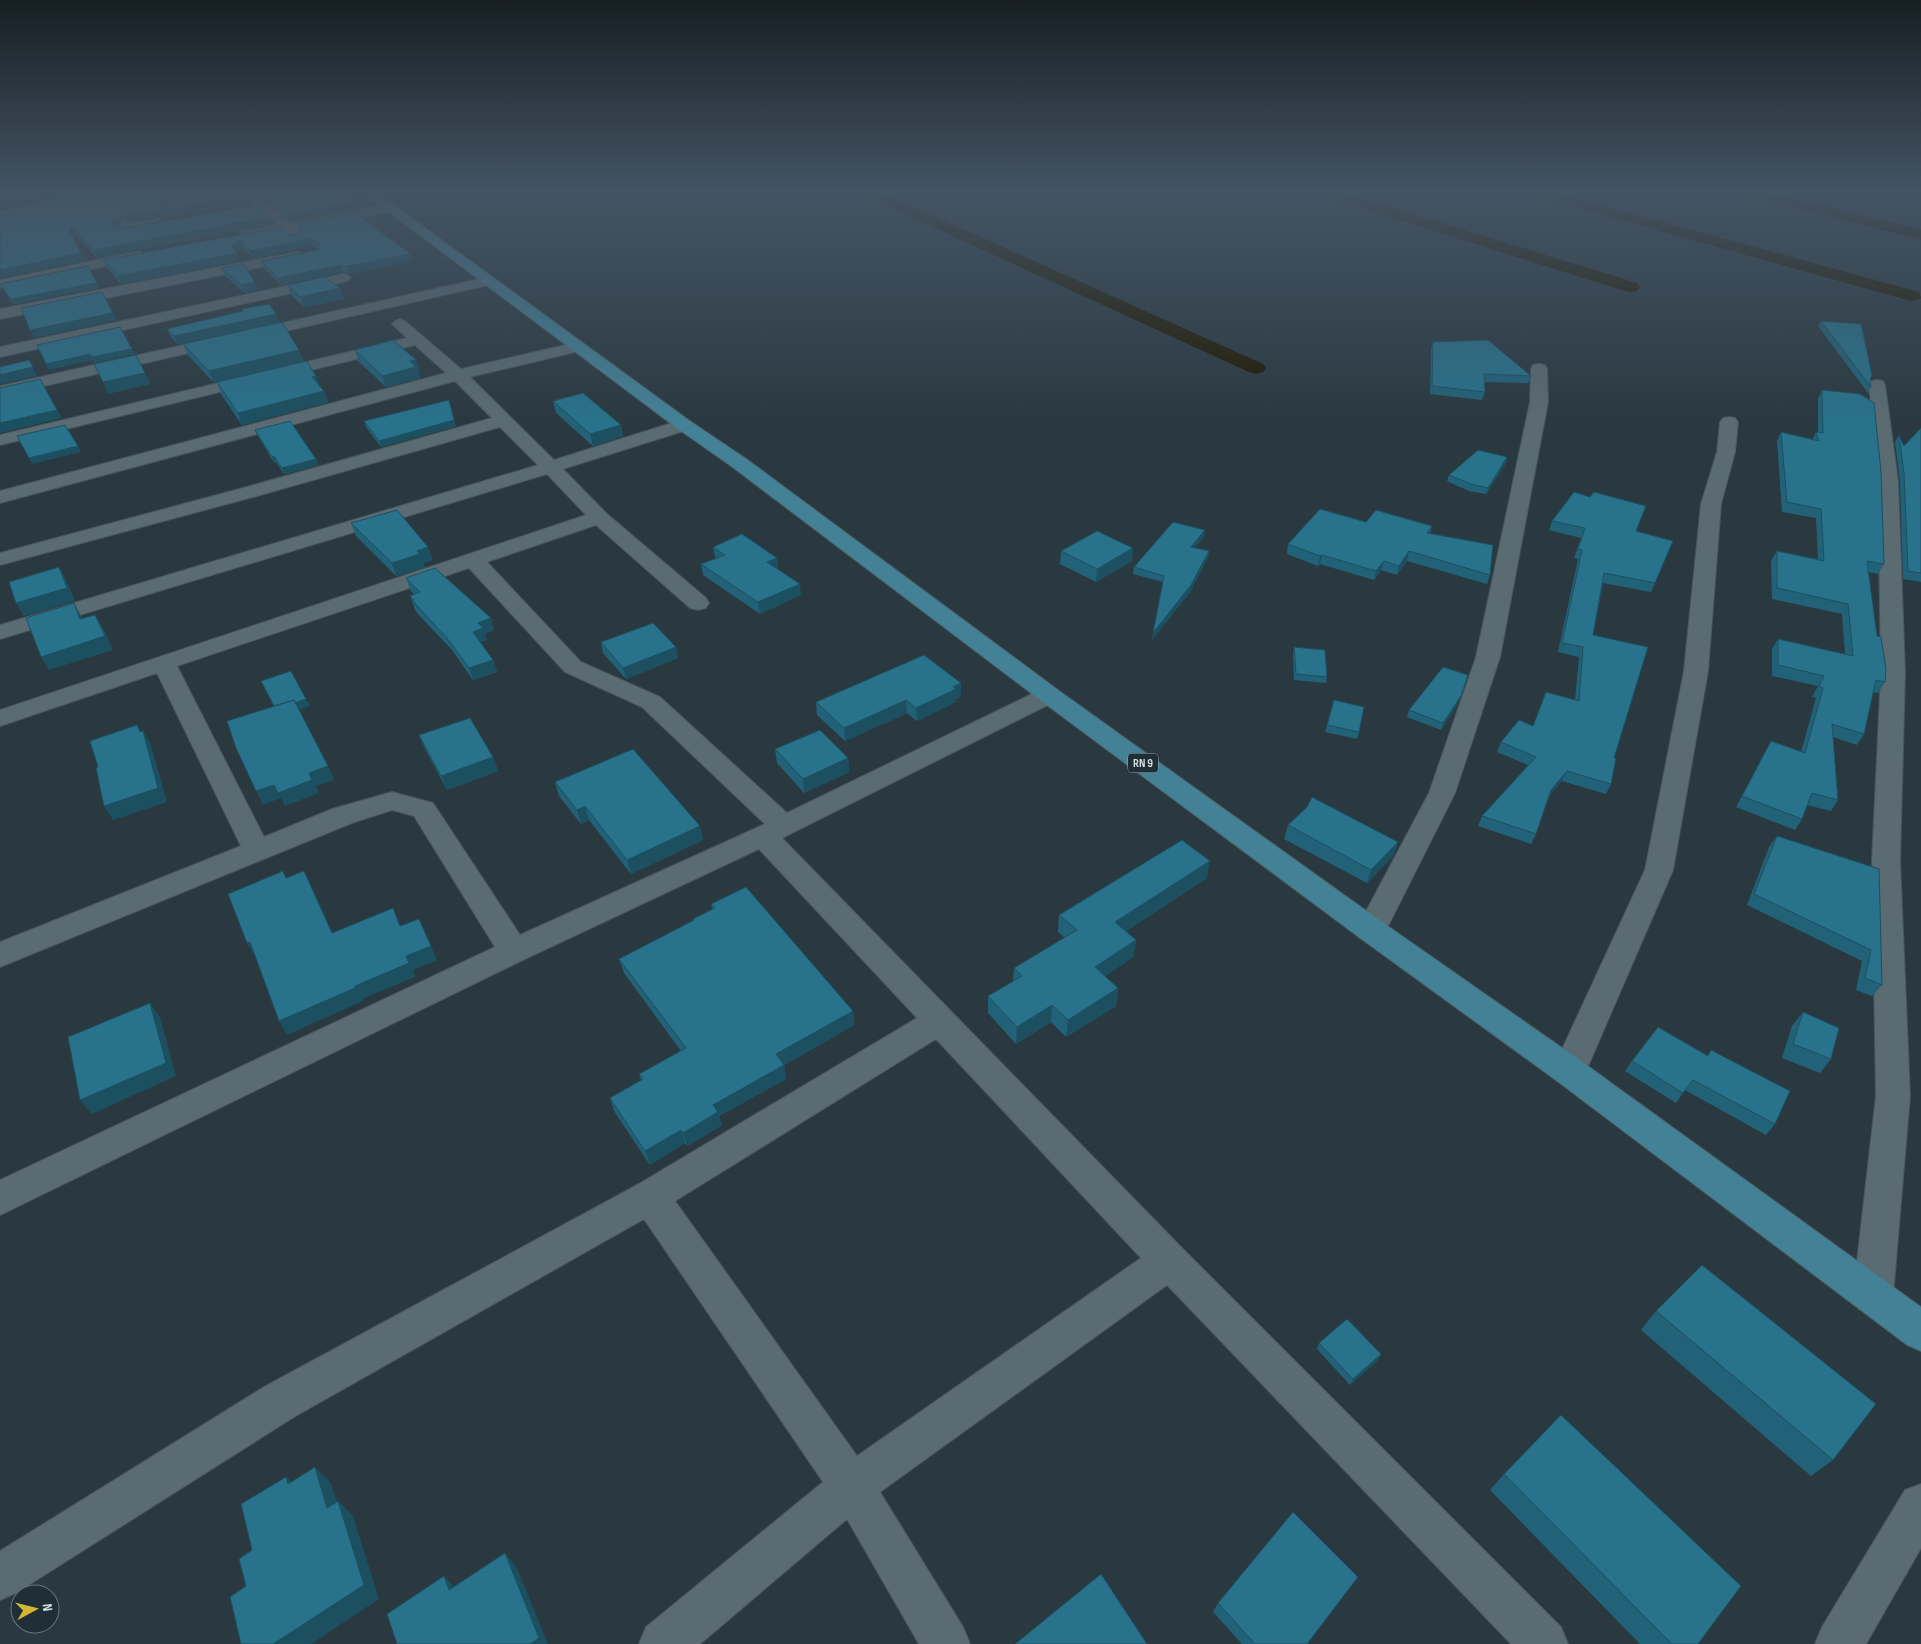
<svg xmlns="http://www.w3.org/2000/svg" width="1921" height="1644" viewBox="0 0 1921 1644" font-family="'Sofia Sans Condensed',sans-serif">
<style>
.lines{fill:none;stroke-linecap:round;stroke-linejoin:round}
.canal{fill:#201900;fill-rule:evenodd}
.minor-casing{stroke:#48565b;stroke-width:2}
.major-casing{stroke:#48565b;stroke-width:2}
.minor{fill:#5a6b72;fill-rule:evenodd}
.major{fill:#438196;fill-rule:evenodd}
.wall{fill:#226278}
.shaded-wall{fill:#1c5061}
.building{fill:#28728b;stroke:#1c5061}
.labels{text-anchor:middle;stroke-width:4;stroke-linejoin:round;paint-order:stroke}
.shield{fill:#202f35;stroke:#9faaaf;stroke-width:1}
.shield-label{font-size:12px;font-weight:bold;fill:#d6dfe3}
</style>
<rect width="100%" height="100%" fill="#2a3940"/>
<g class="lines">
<g class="canal">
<polygon points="861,192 881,192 1263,364 1266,368 1263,372 1256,374 1249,372 863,195"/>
<polygon points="1317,192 1341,192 1637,283 1640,287 1637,291 1631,292 1625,291 1319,195"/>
<polygon points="1529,192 1554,192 1919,292 1921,298 1913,301 1907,300 1531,195"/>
<polygon points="1741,192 1768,192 1921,230 1921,240 1743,195"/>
</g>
<defs>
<g id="minor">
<polygon points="207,192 226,192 224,195 129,231 119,231 117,228 123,222"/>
<path d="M236 192C262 192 272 206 290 223L390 204 396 208 390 212 297 229 304 237 297 241 292 240 284 232 246 239 241 238 239 235 241 232 277 225 260 209Z"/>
<polygon points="140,251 147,255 145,258 0,288 0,280"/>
<polygon points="297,252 302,253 304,256 302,259 0,319 0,309"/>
<polygon points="343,274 348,275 350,278 348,281 0,357 0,347"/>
<polygon points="488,277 493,278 495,281 493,284 0,396 0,386"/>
<path d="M400 319 405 321 461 369 578 342 584 344 586 347 584 350 470 377 554 460 678 421 684 420 690 421 693 425 690 429 563 469 606 513 706 598 709 603 706 608 698 610 690 608 596 525 487 562 581 662 660 697 787 813 1040 690 1049 688 1058 690 1061 695 1058 700 782 838 1182 1248 1561 1627 1568 1644H1511L1167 1285 880 1492 963 1627 970 1644H919L847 1519 700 1644H639L646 1627 823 1482 644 1219 294 1417 16 1593 0 1600V1551L264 1387 637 1185 917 1018 759 849 525 959 0 1215V1180L495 947 414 816 392 810 352 823 0 967V942L241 846 157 673 0 726V710L586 515 547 474 0 639V625L538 465 500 427 257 496 0 565V553L243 488 492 418 455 381 0 503V491L446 373 415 345 0 445V435L407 338 392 324 395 321ZM469 568 565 672 642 707 765 824 520 935 433 803 392 792 332 809 264 837 177 666ZM936 1039 1141 1258 857 1456 675 1201Z"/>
<polygon points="1539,364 1545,365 1547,369 1548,402 1500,657 1455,793 1382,938 1371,941 1360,938 1356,930 1429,793 1476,657 1530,402 1531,369 1533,365"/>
<polygon points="1877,380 1883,381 1885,385 1898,481 1905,673 1900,861 1910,1096 1893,1296 1887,1309 1873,1315 1859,1309 1853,1296 1876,1096 1872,861 1881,673 1878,481 1869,385 1871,381"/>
<polygon points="1729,417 1735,418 1738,422 1735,452 1721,504 1708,671 1673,870 1586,1071 1581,1081 1569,1085 1557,1081 1552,1071 1645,870 1684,671 1701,504 1717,452 1720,422 1723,418"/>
<polygon points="1921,1484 1921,1548 1866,1644 1815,1644 1822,1627 1905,1490"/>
</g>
<polygon id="major" points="362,192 376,192 690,421 745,458 1058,690 1382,922 1581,1061 1921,1307 1921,1351 1907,1345 1557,1081 1360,938 1040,700 731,466 678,429"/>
</defs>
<use href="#minor" class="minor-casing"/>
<use href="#major" class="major-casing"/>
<use href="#minor" class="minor"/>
<use href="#major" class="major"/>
</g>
<g class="wall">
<polygon points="82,192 201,192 163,206 163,207 165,209 246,196 248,203 129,223 123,222 117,226 126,228 270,217 273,224 97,258 76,235 72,237 85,260 0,278 0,211"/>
<polygon points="246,192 343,192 353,202 356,209 290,221 260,196"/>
<polygon points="367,222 413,261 349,274 343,272 281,285 264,268 261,261 317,250 318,248 314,246 253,258 242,247 236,253 239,261 121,284 107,268 103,260 288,234 295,235 301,232 297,223"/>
<polygon points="222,268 258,290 245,293 225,276"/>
<polygon points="0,284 99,288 13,304 3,289"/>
<polygon points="288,285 340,288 344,299 304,307 291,295"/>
<polygon points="243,311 279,322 178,344 171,337 167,329"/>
<polygon points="1821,321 1871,387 1868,393 1818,326"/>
<polygon points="1433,342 1531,376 1528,383 1484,382 1485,392 1482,400 1430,394 1431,350"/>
<polygon points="183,344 304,361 213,382 188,355"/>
<polygon points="355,350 420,371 418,372 420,378 386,387 358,361"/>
<polygon points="316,376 320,387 324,391 328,402 242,425 221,394 217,382"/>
<polygon points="1822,390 1884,564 1878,574 1868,572 1877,636 1885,682 1878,693 1873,692 1864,734 1857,745 1833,737 1838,800 1831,811 1807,805 1802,819 1795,830 1736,807 1771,741 1801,752 1816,698 1812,697 1818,686 1772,676 1772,649 1778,639 1845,654 1842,614 1772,599 1771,561 1777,551 1818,559 1816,518 1782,512 1777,441 1781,432 1812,440 1816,432 1818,432 1818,399"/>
<polygon points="553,401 621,425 623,436 593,446 556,413"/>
<polygon points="364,421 456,426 381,447 366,427"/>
<polygon points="1921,428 1921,582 1903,579 1900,481 1895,442 1899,435 1904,446"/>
<polygon points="255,430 316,459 318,465 284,474 276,462 274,463 258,436"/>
<polygon points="1507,457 1506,463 1486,494 1469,491 1447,481 1449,475"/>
<polygon points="1552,521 1636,531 1673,541 1651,592 1603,583 1593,635 1614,758 1611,784 1606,794 1562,781 1548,797 1536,834 1531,844 1478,826 1482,816 1528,765 1497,752 1501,742 1533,726 1575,700 1579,657 1558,652 1578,559 1574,558 1581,538 1549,530"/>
<polygon points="1366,522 1432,526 1430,533 1490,575 1487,584 1407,561 1397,575 1381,570 1374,580 1320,564 1318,566 1287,554 1288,544"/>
<polygon points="351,523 433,560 423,563 425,567 396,576 356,536"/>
<polygon points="1204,537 1194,548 1209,551 1208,557 1190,592 1152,640 1163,582 1133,574 1134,567"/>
<polygon points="713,547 777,558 778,569 801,595 760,614 703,575 701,564 716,558 715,557"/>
<polygon points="1061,551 1132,561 1096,582 1060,564"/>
<polygon points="406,578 494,630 485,634 487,640 480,642 493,660 497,672 473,680 452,650 416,612 410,596 415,595 410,590"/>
<polygon points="601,642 676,647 678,658 626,679 603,653"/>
<polygon points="1294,647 1327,677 1326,683 1294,680 1293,654"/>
<polygon points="961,697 956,699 956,702 917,721 907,713 845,741 817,715 816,702"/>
<polygon points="1334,700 1359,732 1357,739 1325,732"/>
<polygon points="1458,703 1441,730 1407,717 1409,710"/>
<polygon points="419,735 493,757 498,771 447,790 425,749"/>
<polygon points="775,749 848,758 849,772 804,793 777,763"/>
<polygon points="555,782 703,840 631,874 589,820 581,824 559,796"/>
<polygon points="1288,825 1398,842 1393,856 1367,883 1284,839"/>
<polygon points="1777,836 1879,869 1882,985 1872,996 1856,990 1862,961 1747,905 1769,847"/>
<polygon points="1207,878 1126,931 1136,940 1133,957 1105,976 1118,988 1116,1006 1066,1037 1051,1022 1016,1044 988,1013 988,996 1013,981 1014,968 1065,938 1058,932 1059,915"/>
<polygon points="711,904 853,1011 854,1025 784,1065 786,1079 719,1116 722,1125 687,1146 685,1143 650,1165 614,1111 610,1098 641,1080 639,1074 681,1051 624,973 619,959 693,921 693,919 712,909"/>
<polygon points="1803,1012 1831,1059 1820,1073 1782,1058 1792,1026"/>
<polygon points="1711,1050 1775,1124 1766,1135 1685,1090 1676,1103 1625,1071 1632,1061 1707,1056"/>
<polygon points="1656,1311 1833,1460 1811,1476 1641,1330"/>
<polygon points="1319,1343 1381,1354 1378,1360 1350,1385 1317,1349"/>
<polygon points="1504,1474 1698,1644 1640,1644 1490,1490"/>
<polygon points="1218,1603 1307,1644 1242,1644 1213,1612"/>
</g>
<g class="shaded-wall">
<polygon points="31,192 63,192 0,207 0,200"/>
<polygon points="179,192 201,192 163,206 162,210 246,196 248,203 129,223 126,216 159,205 161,199"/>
<polygon points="353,202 356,209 290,221 287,214"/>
<polygon points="120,215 123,222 116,226 112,222 113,219"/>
<polygon points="270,217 273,224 97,258 94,250"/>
<polygon points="72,227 76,235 72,237 69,230"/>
<polygon points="311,239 314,246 253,258 250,251"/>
<polygon points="240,240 242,247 235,254 232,246"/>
<polygon points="81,253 85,260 0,278 0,270"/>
<polygon points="237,253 239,261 121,284 118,276"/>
<polygon points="411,254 413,261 349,274 347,266"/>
<polygon points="340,265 343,272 281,285 278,278"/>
<polygon points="255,282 258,290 245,293 241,285"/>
<polygon points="97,283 99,288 13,304 11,299"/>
<polygon points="340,288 344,299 304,307 300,297"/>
<polygon points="113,313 117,320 34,338 30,330"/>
<polygon points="276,314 279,322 178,344 174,336"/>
<polygon points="132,349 135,354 94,363 93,360 49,370 46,364 90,354"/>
<polygon points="299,350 304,361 213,382 209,371"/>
<polygon points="416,360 420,371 418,372 420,378 386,387 382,376 410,361"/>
<polygon points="33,367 37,376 0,384 0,375"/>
<polygon points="145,373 151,384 108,394 103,382"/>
<polygon points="316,376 320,387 312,377"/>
<polygon points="324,391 328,402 242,425 238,413"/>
<polygon points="449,400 456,426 381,447 379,441"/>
<polygon points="57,410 62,418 0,433 0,423"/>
<polygon points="621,425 623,436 593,446 590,434"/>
<polygon points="78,446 81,452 32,464 29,458"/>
<polygon points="274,456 276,462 274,463 272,457"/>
<polygon points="1507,457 1506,463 1486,494 1488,488"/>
<polygon points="316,459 318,465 284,474 282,468"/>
<polygon points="1205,530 1204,537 1190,553 1191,547"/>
<polygon points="428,547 433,560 423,563 425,567 396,576 392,563 417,551"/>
<polygon points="1133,548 1132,561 1096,582 1097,569"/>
<polygon points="1209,551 1208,557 1190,592 1152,640 1153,633"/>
<polygon points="1409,551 1407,561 1397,575 1399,566"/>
<polygon points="1322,555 1320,564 1318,566 1320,556"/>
<polygon points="777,558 778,569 767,562"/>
<polygon points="1384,561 1381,570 1374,580 1376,571"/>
<polygon points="59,567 66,580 75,601 24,616 16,603"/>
<polygon points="800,584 801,595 760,614 758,602"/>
<polygon points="74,603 81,616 88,632 80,619"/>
<polygon points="95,615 103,628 113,650 49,670 41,657"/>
<polygon points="491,618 494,630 485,634 487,640 477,644 473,632 478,623"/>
<polygon points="676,647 678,658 626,679 623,668"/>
<polygon points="493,660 497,672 473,680 469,668"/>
<polygon points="961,683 961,697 956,699 956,702 917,721 916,708 953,687"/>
<polygon points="1461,696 1458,703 1441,730 1443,723"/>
<polygon points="306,699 310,706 279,717 276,710"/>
<polygon points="906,700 907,713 845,741 844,728"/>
<polygon points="137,725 145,739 143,731 151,745 167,802 113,820 104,806 140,732"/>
<polygon points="493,757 498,771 447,790 441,776"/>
<polygon points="848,758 849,772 804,793 803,779"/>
<polygon points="328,766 334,780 316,786 319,793 285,806 281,798 263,805 256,791"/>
<polygon points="1567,771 1562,781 1546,800 1551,790"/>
<polygon points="585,806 589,820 581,824 577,810"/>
<polygon points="700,826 703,840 631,874 627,860"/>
<polygon points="1398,842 1393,856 1367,883 1371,870"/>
<polygon points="1210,861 1207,878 1113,939 1115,922"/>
<polygon points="304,871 311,885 339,947 332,933"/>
<polygon points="419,919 437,960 413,970 415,977 362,999 363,1001 287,1035 279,1021 355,986 406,956"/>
<polygon points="1136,940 1133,957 1093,984 1095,967"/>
<polygon points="250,942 259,956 255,957 247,943"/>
<polygon points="1118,988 1116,1006 1066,1037 1068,1020"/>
<polygon points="150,1003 160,1017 176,1076 92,1114 80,1100"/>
<polygon points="1052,1005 1051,1022 1016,1044 1017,1027"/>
<polygon points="853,1011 854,1025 778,1068 776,1054"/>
<polygon points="784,1065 786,1079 719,1116 722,1125 687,1146 683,1133 713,1105"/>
<polygon points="681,1130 685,1143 650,1165 645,1151"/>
<polygon points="1381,1354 1378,1360 1350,1385 1353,1379"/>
<polygon points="315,1467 331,1483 343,1523 327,1508"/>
<polygon points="286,1477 303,1493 288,1484"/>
<polygon points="338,1501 353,1516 379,1599 311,1644 273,1644"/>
<polygon points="505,1553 517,1568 548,1644 530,1644"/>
<polygon points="444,1576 457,1590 449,1590"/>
</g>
<g class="building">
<polygon points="0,192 31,192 0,200"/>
<polygon points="82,192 179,192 161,199 159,205 165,209 215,192 240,192 246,196 126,216 120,215 113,219 112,222 115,226 126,228 258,205 270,217 94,250 72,227 69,230 81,253 0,270 0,211"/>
<polygon points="262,192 343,192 353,202 287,214"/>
<polygon points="360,212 367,222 411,254 347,266 340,265 278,278 261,261 317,250 320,246 319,243 311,239 250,251 240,240 232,246 237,253 118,276 103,260 281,227 288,234 295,235 303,230 297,223"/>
<polygon points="243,264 255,282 241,285 222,268"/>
<polygon points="88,266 97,283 11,299 0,284"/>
<polygon points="325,277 340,288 300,297 288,285"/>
<polygon points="102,292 113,313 30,330 21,308"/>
<polygon points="269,304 276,314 174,336 167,329 243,311 242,309"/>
<polygon points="1821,321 1861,324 1872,375 1870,380 1871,387"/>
<polygon points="282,322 299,350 209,371 183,344"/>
<polygon points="120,327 132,349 92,357 90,354 46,364 37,345"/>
<polygon points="393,340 416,360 410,361 416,367 382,376 355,350"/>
<polygon points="1488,340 1531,376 1484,374 1485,392 1432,386 1433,342"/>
<polygon points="136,355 145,373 103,382 94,364"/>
<polygon points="29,360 33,367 0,375 0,367"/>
<polygon points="307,361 316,376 312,377 324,391 238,413 217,382"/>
<polygon points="40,379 57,410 0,423 0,388"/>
<polygon points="1822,390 1860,394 1874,403 1881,472 1884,564 1867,561 1877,636 1881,637 1886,669 1885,682 1876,680 1864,734 1832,724 1838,800 1812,793 1802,819 1742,796 1771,741 1805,753 1823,688 1819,686 1824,676 1778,665 1778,639 1853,656 1848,604 1777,588 1777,551 1824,561 1821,509 1787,502 1781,432 1819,441 1816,432 1823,433"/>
<polygon points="583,393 621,425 590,434 553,401"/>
<polygon points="449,400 454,420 379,441 364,421"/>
<polygon points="290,421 316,459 282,468 274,456 272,457 255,430"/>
<polygon points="65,425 78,446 29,458 17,436"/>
<polygon points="1921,428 1921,573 1908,571 1904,473 1899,435 1904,446"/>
<polygon points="1478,450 1507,457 1488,488 1471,484 1449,475"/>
<polygon points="1574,492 1590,497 1594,492 1646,506 1636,531 1673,541 1655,583 1604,573 1593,635 1648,647 1614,758 1616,758 1611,784 1567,771 1551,790 1536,834 1482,816 1536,757 1501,742 1519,720 1533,726 1546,692 1579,701 1583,647 1562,643 1582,550 1578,549 1585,528 1552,521"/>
<polygon points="1320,509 1366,522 1376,510 1432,526 1427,533 1493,545 1490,575 1409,551 1399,566 1384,561 1376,571 1322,555 1320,556 1288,544"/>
<polygon points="397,510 428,547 417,551 420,554 392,563 351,523"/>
<polygon points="1173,522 1205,530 1191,547 1209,551 1191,585 1153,633 1164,576 1134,567"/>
<polygon points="1097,531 1133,548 1097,569 1061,551"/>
<polygon points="742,534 777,558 767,562 800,584 758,602 701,564 725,555 713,547"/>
<polygon points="59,567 67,588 16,603 9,582"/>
<polygon points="435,568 491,618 478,623 483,628 473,632 493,660 469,668 447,638 412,600 414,600 410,596 420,592 406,578"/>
<polygon points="74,603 80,619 95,615 105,636 41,657 26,618"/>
<polygon points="653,623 676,647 623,668 601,642"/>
<polygon points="1294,647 1325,650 1327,677 1296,674"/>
<polygon points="924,655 961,683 953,687 956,689 916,708 906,700 844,728 816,702"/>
<polygon points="1443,667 1468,675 1461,696 1443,723 1409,710"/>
<polygon points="291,671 306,699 295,703 294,700 274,706 261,681"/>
<polygon points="294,700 328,766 309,773 312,780 278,793 274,785 256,791 236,748 227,721"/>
<polygon points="1334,700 1364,707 1359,732 1327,725"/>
<polygon points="470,718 493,757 441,776 419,735"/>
<polygon points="137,725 140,732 143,731 158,788 104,806 96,768 98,767 90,741"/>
<polygon points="820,730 848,758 803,779 775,749"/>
<polygon points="633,749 700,826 627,860 585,806 577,810 555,782"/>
<polygon points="1312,797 1398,842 1371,870 1288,825 1307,807"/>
<polygon points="1777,836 1879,869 1882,985 1865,978 1871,950 1754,894"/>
<polygon points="1182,840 1210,861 1115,922 1136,940 1095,967 1118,988 1068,1020 1052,1005 1017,1027 988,996 1022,976 1014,968 1077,930 1059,915"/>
<polygon points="283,871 286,878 304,871 332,933 393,908 400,926 419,919 431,946 406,956 409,963 355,986 355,988 279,1021 250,942 247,943 228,894"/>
<polygon points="746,887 853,1011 776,1054 784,1065 713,1105 718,1112 683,1133 681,1130 645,1151 610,1098 643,1079 639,1074 686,1048 619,959 694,920 693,919 715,908 711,904"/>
<polygon points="150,1003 166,1063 80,1100 68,1037"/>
<polygon points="1803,1012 1839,1028 1831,1059 1793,1044"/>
<polygon points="1658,1027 1708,1056 1711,1050 1790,1091 1775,1124 1693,1080 1683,1093 1632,1061"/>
<polygon points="1702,1265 1876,1404 1833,1460 1656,1311"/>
<polygon points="1347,1319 1381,1354 1353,1379 1319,1343"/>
<polygon points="1561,1415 1741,1586 1698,1644 1672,1644 1504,1474"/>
<polygon points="315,1467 327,1508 338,1501 364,1585 273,1644 241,1644 230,1597 246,1586 239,1559 252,1550 241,1504 286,1477 288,1484"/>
<polygon points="1293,1512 1358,1577 1307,1644 1255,1644 1218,1603"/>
<polygon points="505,1553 539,1638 530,1644 397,1644 387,1614 444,1576 449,1590"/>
<polygon points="1101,1574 1147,1644 1015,1644"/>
</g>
<linearGradient id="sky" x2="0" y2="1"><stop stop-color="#171f23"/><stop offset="0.45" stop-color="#445464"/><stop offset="1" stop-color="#445464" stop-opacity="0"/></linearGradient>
<rect width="1921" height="423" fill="url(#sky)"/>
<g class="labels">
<rect class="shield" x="1128" y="753.5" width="30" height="19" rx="4"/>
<g class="shield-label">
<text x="1143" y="767">RN 9</text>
</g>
</g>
<g transform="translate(35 1609) rotate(83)"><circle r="24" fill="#202f35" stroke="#69757b"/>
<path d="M0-4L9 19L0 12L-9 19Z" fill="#d2b736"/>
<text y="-8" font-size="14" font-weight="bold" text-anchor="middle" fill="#d6dfe3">N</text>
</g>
</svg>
